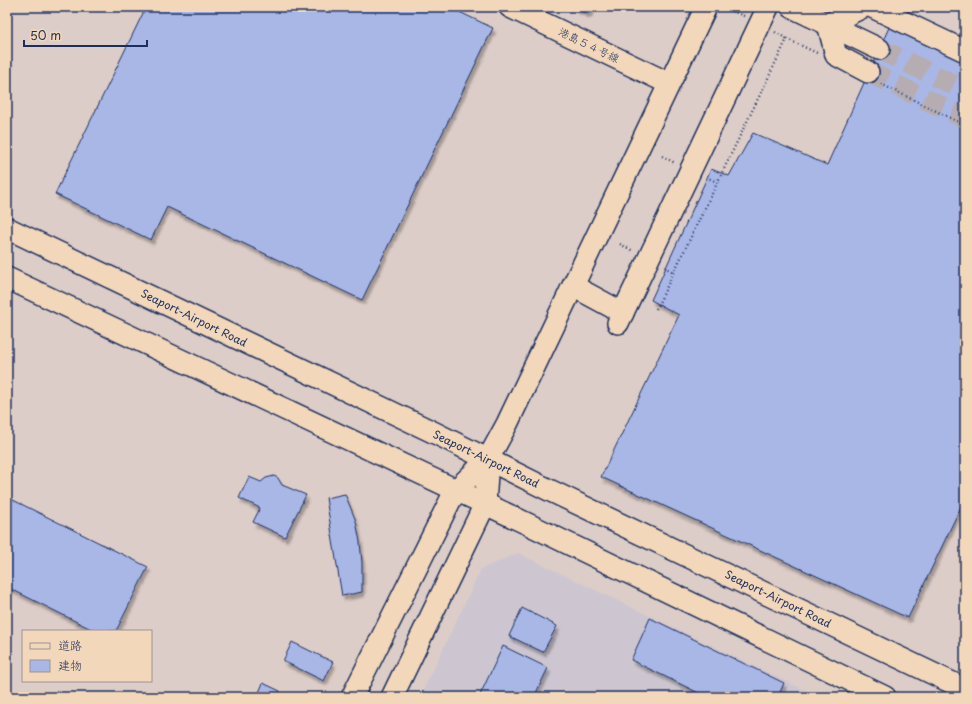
<svg xmlns="http://www.w3.org/2000/svg" width="972" height="704" viewBox="0 0 972 704" font-family="'Playpen Sans','Klee One',sans-serif">
<style>
.built{fill:#cdc6d1}
.building{fill:#a9b7e7;stroke:#1b2f5e;filter:url(#shadow)}
.lines{fill:none;stroke-linecap:round;stroke-linejoin:round}
.minor-tunnel{stroke:#b6adb3;stroke-width:21;stroke-dasharray:21 10;stroke-linecap:butt}
.minor-casing{stroke:#1b2f5e;stroke-width:24}
.path{stroke:#1b2f5e;stroke-width:2.5;stroke-dasharray:1 3;stroke-linecap:butt}
.minor{stroke:#f3d7ba;stroke-width:21}
.labels{text-anchor:middle;stroke-width:3;stroke-linejoin:round;paint-order:stroke}
.street-label{font-size:11px;fill:#1b2f5e;stroke:#f3d7ba}
</style>
<defs>
<filter id="shadow"><feDropShadow dx="2.5" dy="4.5" stdDeviation="1" flood-color="#0004"/></filter>
</defs>
<rect width="100%" height="100%" fill="#ddcdc8"/>
<filter id="ink" filterUnits="userSpaceOnUse"><feTurbulence type="fractalNoise" baseFrequency=".025" numOctaves="2"/><feDisplacementMap in="SourceGraphic" scale="8" xChannelSelector="R" yChannelSelector="G"/><feConvolveMatrix kernelMatrix="1 2 1 2 8 2 1 2 1" color-interpolation-filters="sRGB"/></filter>
<g filter="url(#ink)">
<polygon class="built" points="518,553 819,697 420,697 481,569"/>
<g class="building">
<polygon points="146,7 449,7 493,28 362,300 167,207 151,240 55,194"/>
<polygon points="573,7 592,7 588,14"/>
<polygon points="891,23 965,58 965,498 908,618 601,477 679,315 651,300 711,169 729,176 753,133 827,165"/>
<polygon points="274,476 278,478 282,485 306,495 285,537 253,522 260,508 239,498 249,477 261,482 266,478"/>
<polygon points="345,494 356,521 360,542 362,563 362,592 342,596 326,498"/>
<polygon points="7,497 148,567 116,631 95,631 7,587"/>
<polygon points="522,608 557,626 543,652 509,636"/>
<polygon points="650,618 784,683 778,697 707,697 631,660"/>
<polygon points="292,642 333,662 324,681 283,661"/>
<polygon points="503,646 548,668 534,697 479,697"/>
<polygon points="263,683 280,691 278,697 257,697"/>
</g>
<g class="lines">
<g class="minor-tunnel">
<polyline points="879,49 965,90"/>
<polyline points="868,72 965,118"/>
</g>
<defs>
<g id="minor">
<polyline points="510,7 668,83"/>
<polyline points="792,7 879,49"/>
<polyline points="872,7 965,51"/>
<polyline points="828,24 836,55 868,72"/>
<polyline points="828,24 863,7"/>
<polyline points="7,228 435,433 549,490 965,689"/>
<polyline points="7,278 532,526 885,697"/>
<polyline points="573,286 623,313"/>
<polyline points="618,323 768,7"/>
<polyline points="352,697 455,491 488,459 507,424 706,7"/>
<polyline points="392,697 485,504 488,459"/>
</g>
</defs>
<use href="#minor" class="minor-casing"/>
<g class="path">
<polyline points="732,11 744,16"/>
<polyline points="775,32 787,39"/>
<polyline points="881,84 965,125"/>
<polyline points="662,156 675,163"/>
<polyline points="706,177 717,182"/>
<polyline points="620,244 633,251"/>
<polyline points="664,267 674,272"/>
<polyline points="656,309 787,39 817,53"/>
</g>
<use href="#minor" class="minor"/>
</g>
</g>
<g class="labels">
<g class="street-label">
<text transform="translate(589 45) rotate(26)" y="4">港島５４号線</text>
<text transform="translate(194 318) rotate(26)" y="4">Seaport-Airport Road</text>
<text transform="translate(486 459) rotate(26)" y="4">Seaport-Airport Road</text>
<text transform="translate(778 599) rotate(26)" y="4">Seaport-Airport Road</text>
</g>
</g>
<rect width="972" height="704" fill="none" stroke="#f3d7ba" stroke-width="24"/>
<rect x="12" y="12" width="948" height="680" fill="none" stroke="#1b2f5e" stroke-width="1.5" filter="url(#ink)"/>
<rect x="22" y="630" width="130" height="52" fill="#f3d7ba" stroke="#9d9495"/>
<rect x="30" y="643" width="20" height="6" fill="#f3d7ba" stroke="#9d9495"/>
<text x="58" y="650" font-size="12" fill="#1b2f5e">道路</text>
<rect x="30" y="660" width="20" height="12" fill="#a9b7e7" stroke="#9d9495"/>
<text x="58" y="670" font-size="12" fill="#1b2f5e">建物</text>
<path d="M24 40v6h123v-6" fill="none" stroke="#1b2f5e" stroke-width="2"/>
<text x="30" y="40" font-size="12" fill="#1b2f5e" stroke="#f3d7ba" stroke-width="3" paint-order="stroke">50 m</text>
</svg>
